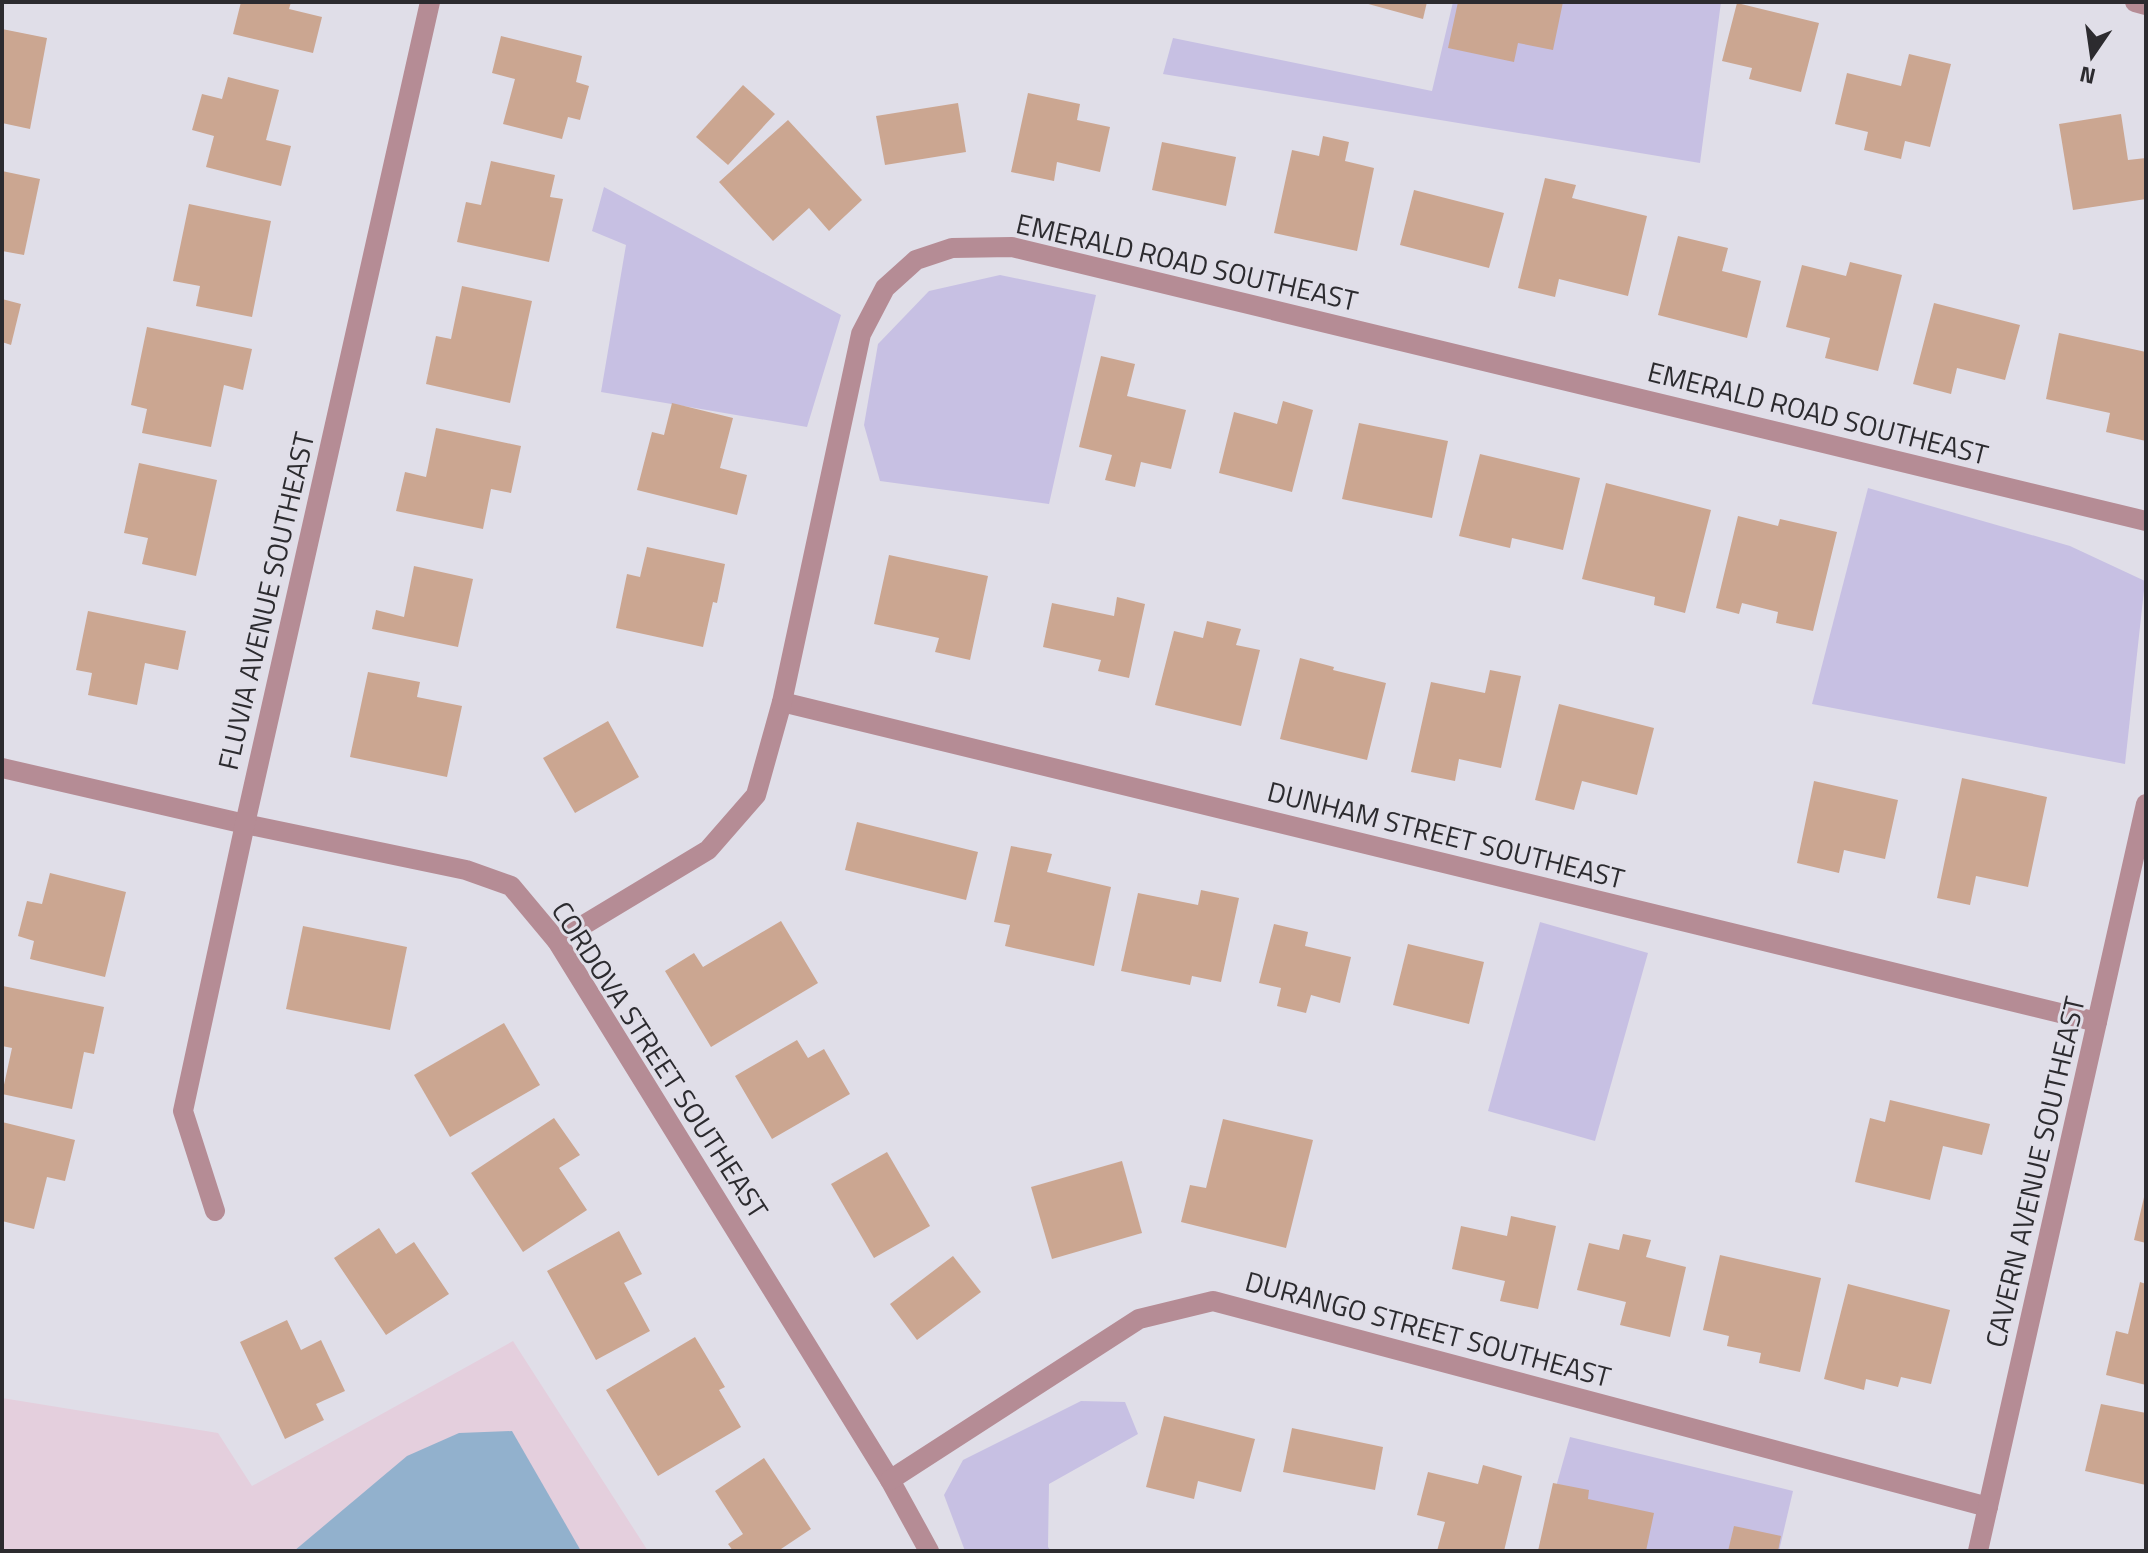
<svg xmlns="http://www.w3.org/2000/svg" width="2148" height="1553" viewBox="0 0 2148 1553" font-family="'Titillium Web',sans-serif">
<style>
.commercial{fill:#e4cfdd}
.green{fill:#c7c0e3}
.water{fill:#92b1cd}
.building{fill:#cba691}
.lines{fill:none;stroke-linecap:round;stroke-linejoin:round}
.minor{stroke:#b58c95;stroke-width:20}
.labels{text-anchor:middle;stroke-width:6;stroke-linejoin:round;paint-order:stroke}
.street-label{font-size:28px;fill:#2c2b2f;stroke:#e0dee8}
</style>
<rect width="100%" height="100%" fill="#e0dee8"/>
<polygon class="commercial" points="513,1341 648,1551 2,1551 2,1398 218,1433 252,1486"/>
<g class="green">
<polygon points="1453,2 1721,2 1700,163 1163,74 1173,38 1432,91"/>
<polygon points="604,187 841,315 807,427 601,392 626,245 592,231"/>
<polygon points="1000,275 1096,295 1049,504 880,481 864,425 878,344 929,291"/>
<polygon points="1868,488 2070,546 2145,581 2125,764 1812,704"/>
<polygon points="1540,922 1648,953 1595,1141 1488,1111"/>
<polygon points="1081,1401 1125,1402 1138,1434 1049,1484 1048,1547 1051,1551 965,1551 944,1495 963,1460"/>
<polygon points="1570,1437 1793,1491 1779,1551 1538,1551"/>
</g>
<polygon class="water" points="512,1431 581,1551 294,1551 407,1456 459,1433"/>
<g class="building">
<polygon points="241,2 291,2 289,9 322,17 313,53 233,34"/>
<polygon points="1361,2 1427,2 1423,19"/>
<polygon points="1458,2 1563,2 1553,50 1518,43 1514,62 1448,48"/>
<polygon points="1737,3 1819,23 1801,92 1749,79 1752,68 1722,61"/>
<polygon points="2,29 47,38 30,129 2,123"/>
<polygon points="501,36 582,56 576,82 589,86 580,120 568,117 562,139 503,124 515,79 492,73"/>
<polygon points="1909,54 1951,64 1930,147 1905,141 1901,159 1864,150 1868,132 1835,124 1847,73 1901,86"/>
<polygon points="228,77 279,90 266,140 291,146 281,186 206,167 214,136 192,130 202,94 222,99"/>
<polygon points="743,85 775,114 728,165 696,137"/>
<polygon points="1028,93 1080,104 1077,120 1110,127 1100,172 1057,162 1054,181 1011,172"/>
<polygon points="958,103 966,152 885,165 876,116"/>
<polygon points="2121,114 2128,160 2146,158 2146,199 2073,210 2059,124"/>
<polygon points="788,120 862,200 829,231 809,208 773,241 719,182"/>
<polygon points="1323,136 1349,142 1345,161 1374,168 1357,251 1274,233 1292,150 1319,156"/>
<polygon points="1162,142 1236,157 1226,206 1152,190"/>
<polygon points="491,161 555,175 550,197 563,199 549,262 457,242 466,202 481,205"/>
<polygon points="2,171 40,179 24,255 2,251"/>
<polygon points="1545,178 1576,185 1572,198 1647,216 1628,296 1559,279 1555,297 1518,288"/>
<polygon points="1414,190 1504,213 1489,268 1400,245"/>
<polygon points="189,204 271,221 252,317 196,306 200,286 173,281"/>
<polygon points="1678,236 1728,248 1722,271 1761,281 1747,338 1658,315"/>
<polygon points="1850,262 1902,275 1878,371 1825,358 1830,338 1786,327 1802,265 1846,276"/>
<polygon points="462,286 532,301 510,403 426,384 436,336 451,339"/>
<polygon points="2,299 21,304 11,345 2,342"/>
<polygon points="1934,303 2020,325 2005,380 1957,368 1951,394 1913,384"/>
<polygon points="147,327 252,349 243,390 224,385 211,447 142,433 147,409 131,405"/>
<polygon points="2059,333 2146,352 2146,441 2106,432 2110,413 2046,399"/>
<polygon points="1101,356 1135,364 1127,396 1186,410 1171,469 1141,462 1135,487 1105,480 1112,455 1079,447"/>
<polygon points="1283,401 1313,410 1292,492 1219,473 1234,412 1277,424"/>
<polygon points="672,403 733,418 720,468 747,475 737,515 637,490 652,432 664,435"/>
<polygon points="1359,423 1448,441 1432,518 1342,499"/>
<polygon points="436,428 521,446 511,493 491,489 483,529 396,511 405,472 426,477"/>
<polygon points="1480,454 1580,478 1563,550 1512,538 1510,548 1459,536"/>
<polygon points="139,463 217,480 196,576 142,564 148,538 124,533"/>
<polygon points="1606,483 1711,510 1685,613 1654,605 1655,597 1582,579"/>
<polygon points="1738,516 1778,526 1780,519 1837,532 1813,631 1776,623 1778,612 1742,603 1739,614 1716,608"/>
<polygon points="647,547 725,564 717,603 713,602 703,647 616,628 627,574 640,577"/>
<polygon points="889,555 988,576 970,660 935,652 939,638 874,624"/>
<polygon points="414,566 473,579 458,647 372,629 376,610 404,617"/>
<polygon points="1117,597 1145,604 1129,678 1098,671 1101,660 1043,647 1052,603 1114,616"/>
<polygon points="88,611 186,631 178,670 145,663 137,705 88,695 92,673 76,670"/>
<polygon points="1207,621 1241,629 1236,645 1260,650 1241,726 1155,705 1174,631 1203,638"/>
<polygon points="1300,658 1334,667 1333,670 1386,683 1367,760 1280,739"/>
<polygon points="1490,670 1521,676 1501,768 1459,759 1455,781 1411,772 1431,682 1485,693"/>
<polygon points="368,672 420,682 417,697 462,706 447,777 350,757"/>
<polygon points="1559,704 1654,728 1637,795 1582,781 1574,810 1535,800"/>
<polygon points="608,721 639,777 575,813 543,758"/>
<polygon points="1962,778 2047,797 2028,887 1976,876 1970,905 1937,898"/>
<polygon points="1814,781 1898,800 1885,859 1844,850 1839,873 1797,863"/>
<polygon points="857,822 978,852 966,900 845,870"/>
<polygon points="1011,846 1052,854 1047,872 1111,887 1094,966 1005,946 1010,925 994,922"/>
<polygon points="50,873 126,892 105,977 30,959 34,941 18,936 27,901 42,904"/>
<polygon points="1201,890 1239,898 1221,982 1192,976 1190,985 1121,971 1138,893 1198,905"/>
<polygon points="781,921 818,983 711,1047 665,971 694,953 703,967"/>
<polygon points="1274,924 1308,932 1305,946 1351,957 1340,1003 1311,995 1306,1013 1277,1006 1281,988 1259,983"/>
<polygon points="303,926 407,947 390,1030 286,1009"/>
<polygon points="1408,944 1484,962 1469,1024 1393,1005"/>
<polygon points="3,986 104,1007 94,1054 84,1052 72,1109 2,1094 12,1048 2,1046"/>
<polygon points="504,1023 540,1085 450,1137 414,1075"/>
<polygon points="797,1040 808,1058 824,1049 850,1094 772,1139 735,1076"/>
<polygon points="1890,1100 1990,1124 1982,1155 1943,1146 1930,1200 1855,1182 1870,1118 1885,1122"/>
<polygon points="554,1118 580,1155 559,1168 587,1210 523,1252 471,1173"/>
<polygon points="1223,1119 1313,1140 1286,1248 1181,1222 1190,1185 1206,1188"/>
<polygon points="2,1122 75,1140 65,1181 47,1177 34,1229 2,1221"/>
<polygon points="887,1152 930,1226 874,1258 831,1184"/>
<polygon points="1122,1161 1142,1233 1052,1259 1031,1187"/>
<polygon points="2145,1193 2146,1193 2146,1243 2134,1240"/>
<polygon points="1511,1216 1556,1226 1538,1309 1500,1301 1505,1281 1452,1269 1461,1226 1507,1236"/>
<polygon points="379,1228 396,1254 414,1242 449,1294 386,1335 334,1258"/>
<polygon points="619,1231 642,1274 624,1283 650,1331 596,1360 547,1271"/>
<polygon points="1623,1234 1651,1240 1646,1257 1686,1267 1670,1337 1620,1325 1626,1302 1577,1290 1589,1243 1619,1250"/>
<polygon points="1720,1255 1821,1278 1800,1372 1759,1363 1761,1353 1727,1346 1729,1336 1703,1330"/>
<polygon points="953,1256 981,1292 917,1340 890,1304"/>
<polygon points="2140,1282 2146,1284 2146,1385 2106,1375 2116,1331 2128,1334"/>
<polygon points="1848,1284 1950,1310 1931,1384 1901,1377 1898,1387 1866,1379 1864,1390 1824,1379"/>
<polygon points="287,1320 301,1350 321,1340 345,1391 316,1404 324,1420 285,1439 240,1342"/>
<polygon points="695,1337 725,1387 719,1390 741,1427 658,1476 606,1390"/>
<polygon points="2101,1404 2146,1413 2146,1485 2085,1471"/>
<polygon points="1164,1416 1255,1439 1241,1492 1198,1481 1194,1499 1146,1487"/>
<polygon points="1292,1428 1383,1447 1375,1490 1283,1472"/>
<polygon points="764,1458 811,1529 778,1551 733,1551 728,1544 743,1534 715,1491"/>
<polygon points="1483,1465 1522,1476 1504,1551 1437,1551 1445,1522 1417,1515 1428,1472 1478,1484"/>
<polygon points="1553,1483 1589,1490 1588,1499 1654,1513 1646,1551 1538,1551"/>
<polygon points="1734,1526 1781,1536 1778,1551 1728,1551"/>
</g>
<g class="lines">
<g class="minor">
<polyline points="2135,2 2146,5"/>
<polyline points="782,702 2097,1022"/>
<polyline points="2,768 245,824 466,870 511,886 557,941 890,1480 929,1551"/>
<polyline points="557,941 708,850 756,795 782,702 861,334 885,288 916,260 952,248 1012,247 2146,521"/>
<polyline points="215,1211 183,1111 245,824 430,2"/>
<polyline points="890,1480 1139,1319 1213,1301 1988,1507"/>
<polyline points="1978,1551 2146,804"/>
</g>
</g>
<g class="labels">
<g class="street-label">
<text transform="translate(1187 262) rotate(13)" y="10">EMERALD ROAD SOUTHEAST</text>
<text transform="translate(1818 413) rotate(14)" y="10">EMERALD ROAD SOUTHEAST</text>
<text transform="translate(266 601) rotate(-77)" y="10">FLUVIA AVENUE SOUTHEAST</text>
<text transform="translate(1446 835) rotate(14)" y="10">DUNHAM STREET SOUTHEAST</text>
<text transform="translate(660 1060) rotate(57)" y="10">CORDOVA STREET SOUTHEAST</text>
<text transform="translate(2035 1172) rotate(-77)" y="10">CAVERN AVENUE SOUTHEAST</text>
<text transform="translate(1428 1329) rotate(15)" y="10">DURANGO STREET SOUTHEAST</text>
</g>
</g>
<rect width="2148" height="1553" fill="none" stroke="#2c2b2f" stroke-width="8"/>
<g transform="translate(2092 56) rotate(193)" stroke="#e0dee8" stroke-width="6" paint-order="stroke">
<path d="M0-6L14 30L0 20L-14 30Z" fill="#2c2b2f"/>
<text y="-12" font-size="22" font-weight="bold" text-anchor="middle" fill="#2c2b2f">N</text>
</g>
</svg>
